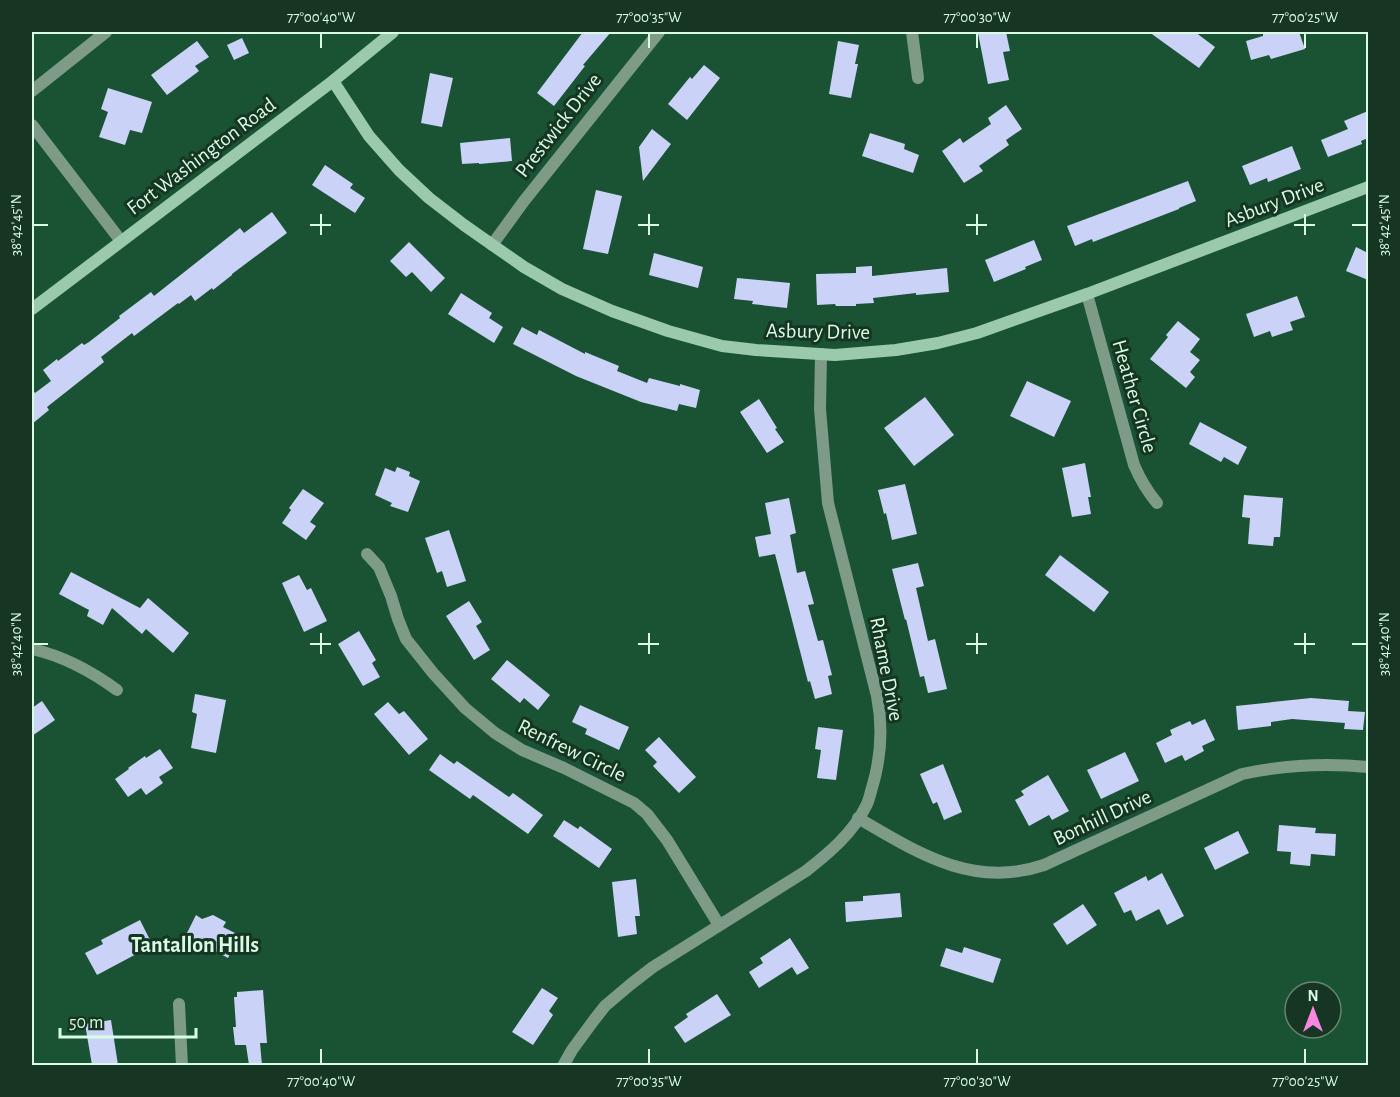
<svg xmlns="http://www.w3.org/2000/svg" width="1400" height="1097" viewBox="0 0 1400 1097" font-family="'Alegreya Sans',sans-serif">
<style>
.building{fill:#cad2f8}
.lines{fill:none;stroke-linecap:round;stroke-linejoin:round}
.street{stroke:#7d9b87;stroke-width:12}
.secondary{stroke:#9acaab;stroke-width:12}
.ticks{fill:none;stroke:#d8fce4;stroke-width:2}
.labels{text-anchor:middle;stroke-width:6;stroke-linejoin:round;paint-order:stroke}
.street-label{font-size:21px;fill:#d8fce4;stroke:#163522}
.neighbourhood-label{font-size:22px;font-weight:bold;fill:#d8fce4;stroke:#163522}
.neatline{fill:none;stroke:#d8fce4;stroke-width:2}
.ticks-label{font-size:15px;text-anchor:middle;fill:#d8fce4}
</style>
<rect width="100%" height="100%" fill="#1a5334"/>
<g class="building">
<polygon points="583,32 611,32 583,65 585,66 554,106 537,93"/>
<polygon points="987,32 1006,32 1010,51 1003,52 1009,80 988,84 978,33"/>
<polygon points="1149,32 1195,32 1215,47 1199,68"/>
<polygon points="1271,32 1299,32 1305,49 1271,59 1269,55 1251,60 1246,41 1263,36 1263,34"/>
<polygon points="242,38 249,53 234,60 227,45"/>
<polygon points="197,41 209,57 195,66 199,71 167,95 151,75"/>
<polygon points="838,41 859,45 855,64 858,64 851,98 829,94"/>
<polygon points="704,65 720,78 687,120 668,104 690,77 692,79"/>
<polygon points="430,73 453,78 442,127 421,123"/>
<polygon points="108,88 152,102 142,133 130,130 125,145 99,137 108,112 101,109"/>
<polygon points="1006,105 1022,129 1006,140 1009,145 979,166 983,171 964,183 942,151 960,138 963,143 991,124 988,118"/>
<polygon points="1368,111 1368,138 1361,141 1362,144 1328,157 1321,140 1348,129 1344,121"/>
<polygon points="652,129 671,144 643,181 639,147"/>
<polygon points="870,133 905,144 904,149 919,155 913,173 862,156"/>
<polygon points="510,138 512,161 479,164 479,163 462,164 460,143"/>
<polygon points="1292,146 1301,169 1268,182 1267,178 1250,185 1242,166"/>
<polygon points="325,165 353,184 350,188 365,198 355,213 312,185"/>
<polygon points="1188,181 1196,201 1179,208 1179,209 1093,242 1092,239 1075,246 1067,226"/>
<polygon points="596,190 622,196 608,254 583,249"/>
<polygon points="272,212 287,233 232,274 232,275 213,290 212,288 195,301 191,295 179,304 178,303 134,336 132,333 101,357 104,362 47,407 49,410 32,424 32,388 35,393 51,381 43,370 57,359 58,361 82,343 84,345 89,342 120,318 119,316 151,292 154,296 240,228 244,233"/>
<polygon points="1034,240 1042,260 1025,267 1026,269 994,282 985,260"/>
<polygon points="409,242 445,278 431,292 412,272 406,277 390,261"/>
<polygon points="1356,247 1368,253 1368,280 1346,271"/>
<polygon points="654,253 703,267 698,288 649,275"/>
<polygon points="872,266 872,276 947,268 949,292 916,295 916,293 873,298 874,303 856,304 856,306 836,306 835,304 817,305 816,274 856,273 856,267"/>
<polygon points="737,278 790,283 787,308 752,304 753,301 734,299"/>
<polygon points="461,293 492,313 489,318 503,327 494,343 448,314"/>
<polygon points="1297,296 1305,317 1290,322 1293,330 1272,337 1270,331 1254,337 1246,314"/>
<polygon points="1178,321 1200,339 1190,352 1200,360 1190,372 1195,377 1186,388 1150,359 1168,337 1166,335"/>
<polygon points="522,327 537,335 539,330 585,354 585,352 619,366 617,371 647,383 649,378 680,386 680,384 700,390 696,408 679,404 677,411 641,402 576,376 513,344"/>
<polygon points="1027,381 1071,401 1054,437 1010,416"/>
<polygon points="925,397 954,435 914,466 884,428"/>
<polygon points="759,399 777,428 775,429 784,442 767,453 740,412"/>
<polygon points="1200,422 1247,447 1238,465 1224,457 1221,462 1189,444"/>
<polygon points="1085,463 1091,497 1088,497 1091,514 1072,517 1062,468"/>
<polygon points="397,467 410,472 409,476 420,481 408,512 390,506 392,503 375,495 385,468 395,472"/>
<polygon points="905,484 917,534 892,540 886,513 884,514 878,490"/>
<polygon points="303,489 324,503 310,522 316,526 306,540 282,523 291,510 289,508"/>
<polygon points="1244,495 1283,498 1280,537 1274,537 1273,546 1248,544 1250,518 1242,517"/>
<polygon points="789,498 796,533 790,535 797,573 805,571 814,604 808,605 818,641 823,640 832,675 828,676 832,694 815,699 810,681 808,682 775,554 759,557 755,537 771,534 765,503"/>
<polygon points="449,530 466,581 447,587 442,571 437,573 425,538"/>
<polygon points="1060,555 1109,592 1094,612 1045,575"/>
<polygon points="918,563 924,586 916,588 928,641 935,639 947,689 928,693 924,676 920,677 906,619 905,620 892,569"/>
<polygon points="71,572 140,608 148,598 189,633 173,653 146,629 142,634 112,608 103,625 87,616 89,610 59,594"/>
<polygon points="299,575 307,590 311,588 327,621 304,632 282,583"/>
<polygon points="469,601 482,622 476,626 490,650 474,660 446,616"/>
<polygon points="359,631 376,660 372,663 380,677 363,686 338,644"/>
<polygon points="507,660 550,695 538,710 524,698 520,703 491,679"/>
<polygon points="195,694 226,700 216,753 191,748 197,714 192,712"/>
<polygon points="1311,698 1349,701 1348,711 1365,712 1363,730 1344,729 1345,723 1292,719 1271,722 1271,726 1238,730 1236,706"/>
<polygon points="42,701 55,720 32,736 32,708"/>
<polygon points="388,702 399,714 404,711 428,739 409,755 374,714"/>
<polygon points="580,705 629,727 619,750 585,734 587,729 572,722"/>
<polygon points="1205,719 1215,740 1202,746 1204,751 1185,761 1182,755 1165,763 1156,743 1172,735 1170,730 1190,721 1192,725"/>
<polygon points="818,727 843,730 836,780 817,778 821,750 815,749"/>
<polygon points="659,737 696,777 679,793 653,766 657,762 645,750"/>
<polygon points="160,749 173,768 159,777 163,783 146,795 141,788 128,797 115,779 129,769 128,768 145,756 146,758"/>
<polygon points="1125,752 1139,781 1101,799 1087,770"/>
<polygon points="440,754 454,764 457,761 509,797 513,793 543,815 528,834 473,795 470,799 429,770"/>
<polygon points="943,764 962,812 944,820 937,802 933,804 920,774"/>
<polygon points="1048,775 1069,811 1052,820 1049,815 1029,826 1015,800 1024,795 1021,791"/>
<polygon points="564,820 578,829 580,826 612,849 599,868 553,836"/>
<polygon points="1279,825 1316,828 1315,833 1336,834 1335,856 1311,854 1310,866 1290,864 1291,852 1277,851"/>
<polygon points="1238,831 1249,853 1215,870 1204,848"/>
<polygon points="1162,873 1184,916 1167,925 1159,909 1136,921 1131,910 1124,913 1114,893 1146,876 1148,881"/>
<polygon points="636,879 640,916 635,916 637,934 618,937 612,882"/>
<polygon points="900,893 902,917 846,922 845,902 863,901 863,896"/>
<polygon points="1083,904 1097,925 1067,945 1053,924"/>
<polygon points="196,915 202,919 213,915 226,922 223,927 239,935 228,958 213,950 211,953 194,944 195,943 185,937"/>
<polygon points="140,920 151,942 140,948 142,951 97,975 85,953 103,944 101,940"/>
<polygon points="790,938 809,968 797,975 792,967 759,988 749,972 763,963 760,958"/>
<polygon points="964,947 1001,959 993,983 940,966 946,948 962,953"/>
<polygon points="542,988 558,998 549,1011 553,1015 533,1045 512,1032"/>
<polygon points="263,990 267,1043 260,1043 262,1065 249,1065 246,1045 235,1045 233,1027 236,1027 234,997 237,997 237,992"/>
<polygon points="717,994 731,1015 685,1043 674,1027 688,1017 686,1014"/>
<polygon points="111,1020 118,1065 92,1065 85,1024"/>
</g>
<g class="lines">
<g class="street">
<polyline points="912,32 918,78"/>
<polyline points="32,91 106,32"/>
<polyline points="32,125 121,241"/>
<polyline points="492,245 524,201 659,32"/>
<path d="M1087 294 1134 465C1140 479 1147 491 1157 503"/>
<polyline points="367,554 379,567 391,596 398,619 406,639 433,673 465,708 495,733 522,750 564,768 634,803 647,814 667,840 719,925"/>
<path d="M32 649C63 656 91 671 117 690"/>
<path d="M858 818C918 853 973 889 1044 865L1242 774C1284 765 1326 763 1368 767"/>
<polyline points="179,1004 182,1066"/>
<path d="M563 1066 572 1050 594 1020 605 1006 631 984 653 967 806 871C829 853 853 833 866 806 869 801 870 794 872 788 881 758 883 727 877 696L828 503 820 409 821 354"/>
</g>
<g class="secondary">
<polyline points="333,81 369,136 399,170 429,198 464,225 524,267 562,289 612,311 668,331 722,346 756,350 835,355 896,350 938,343 977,333 1087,294 1368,187"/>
<polyline points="32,309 333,81 393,32"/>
</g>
</g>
<path class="ticks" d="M321 33V48M649 33V48M977 33V48M1305 33V48M321 214V235M649 214V235M977 214V235M1305 214V235M33 225H48M310 225H331M638 225H659M966 225H987M1294 225H1315M1352 225H1367M321 633V654M649 633V654M977 633V654M1305 633V654M33 644H48M310 644H331M638 644H659M966 644H987M1294 644H1315M1352 644H1367M321 1049V1064M649 1049V1064M977 1049V1064M1305 1049V1064"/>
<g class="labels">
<g class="street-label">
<text transform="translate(558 125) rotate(-52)" y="7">Prestwick Drive</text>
<text transform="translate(201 156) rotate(-37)" y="7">Fort Washington Road</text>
<text transform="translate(1274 202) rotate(-21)" y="7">Asbury Drive</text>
<text transform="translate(818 331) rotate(1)" y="7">Asbury Drive</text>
<text transform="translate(1135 396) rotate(74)" y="7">Heather Circle</text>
<text transform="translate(887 669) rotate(79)" y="7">Rhame Drive</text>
<text transform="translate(572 750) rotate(26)" y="7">Renfrew Circle</text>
<text transform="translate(1102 817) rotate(-25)" y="7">Bonhill Drive</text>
</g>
<g class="neighbourhood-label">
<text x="195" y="952">Tantallon Hills</text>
</g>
</g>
<rect width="1400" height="1097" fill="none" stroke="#163522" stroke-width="66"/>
<g transform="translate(1313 1010)"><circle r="28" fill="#163522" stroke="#648570" stroke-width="1.5"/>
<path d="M0-4.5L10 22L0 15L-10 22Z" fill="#fd86e3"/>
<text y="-9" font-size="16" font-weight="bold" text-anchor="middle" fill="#d8fce4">N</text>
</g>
<path d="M60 1028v9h136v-9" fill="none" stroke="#d8fce4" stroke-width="3"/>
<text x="69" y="1028" font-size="18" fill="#d8fce4" stroke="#163522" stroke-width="4.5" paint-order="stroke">50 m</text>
<rect x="33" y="33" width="1334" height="1031" class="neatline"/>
<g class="ticks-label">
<text x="321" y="22">77°00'40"W</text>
<text x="649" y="22">77°00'35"W</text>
<text x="977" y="22">77°00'30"W</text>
<text x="1305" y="22">77°00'25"W</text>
<text transform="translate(16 225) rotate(-90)" y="5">38°42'45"N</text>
<text transform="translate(1384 225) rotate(-90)" y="5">38°42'45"N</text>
<text transform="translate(16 644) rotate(-90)" y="5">38°42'40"N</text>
<text transform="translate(1384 644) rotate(-90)" y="5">38°42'40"N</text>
<text x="321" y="1086">77°00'40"W</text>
<text x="649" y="1086">77°00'35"W</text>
<text x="977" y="1086">77°00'30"W</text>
<text x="1305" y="1086">77°00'25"W</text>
</g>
</svg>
